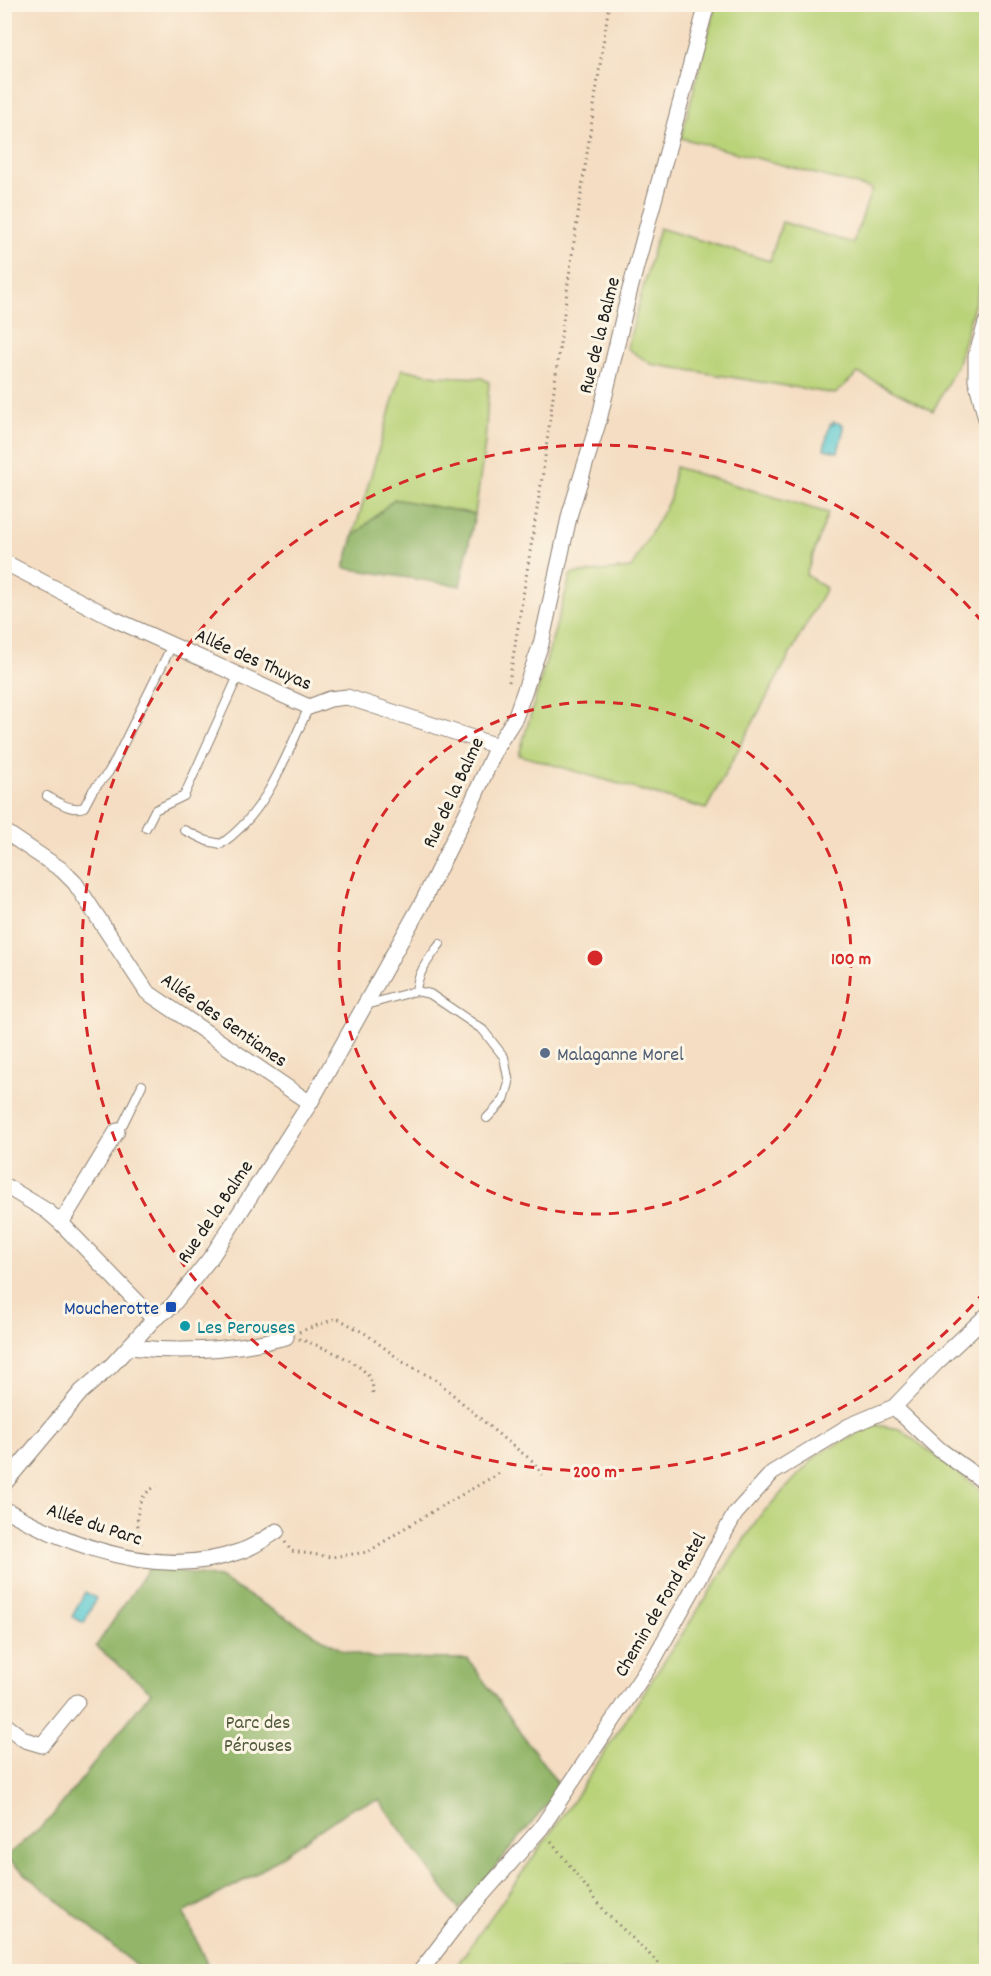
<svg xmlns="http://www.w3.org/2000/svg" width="991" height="1976" viewBox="0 0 991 1976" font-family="Dekko,sans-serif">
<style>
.green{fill:#b9d379;stroke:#6a784a;stroke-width:1.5}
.forest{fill:#92b569;stroke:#576842;stroke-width:1.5}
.water{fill:#5dcad2;stroke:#3c7377;stroke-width:1.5}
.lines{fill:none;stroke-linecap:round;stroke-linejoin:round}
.lane-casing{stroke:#887c6f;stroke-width:10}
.street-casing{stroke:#887c6f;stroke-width:17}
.path{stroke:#887c6f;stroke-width:3;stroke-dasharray:1.5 4.5;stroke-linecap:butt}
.lane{stroke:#fff;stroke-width:8}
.street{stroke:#fff;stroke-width:15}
.ring{fill:none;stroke:#d62828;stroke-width:3;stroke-dasharray:10 8}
.service-dot{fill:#5c6f8a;stroke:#fcf5e5;stroke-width:2}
.transit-dot{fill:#1a4fb4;stroke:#fcf5e5;stroke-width:2}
.culture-dot{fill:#0f9aa8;stroke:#fcf5e5;stroke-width:2}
.labels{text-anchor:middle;stroke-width:6;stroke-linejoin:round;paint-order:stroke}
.street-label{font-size:20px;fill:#1c1c1c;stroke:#fcf5e5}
.service-label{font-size:20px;fill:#4e5e75;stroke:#fcf5e5;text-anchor:start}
.transit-label{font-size:20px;fill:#164399;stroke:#fcf5e5;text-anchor:end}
.culture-label{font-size:20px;fill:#0d838f;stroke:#fcf5e5;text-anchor:start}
.park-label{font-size:20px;fill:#535c3d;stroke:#fcf5e5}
.centre{fill:#d62828;stroke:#fcf5e5;stroke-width:3}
.ring-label{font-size:18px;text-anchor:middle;font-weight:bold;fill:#d62828;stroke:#fcf5e5;stroke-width:6;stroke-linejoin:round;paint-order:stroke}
</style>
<rect width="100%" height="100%" fill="#fcf5e5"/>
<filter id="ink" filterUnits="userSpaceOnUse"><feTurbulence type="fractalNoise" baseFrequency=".0167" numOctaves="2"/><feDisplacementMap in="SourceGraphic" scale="12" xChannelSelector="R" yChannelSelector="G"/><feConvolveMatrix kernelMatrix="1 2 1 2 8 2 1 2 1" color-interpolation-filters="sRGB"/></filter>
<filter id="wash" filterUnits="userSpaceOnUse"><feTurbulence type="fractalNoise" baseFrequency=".008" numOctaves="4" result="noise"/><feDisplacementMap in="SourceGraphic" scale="24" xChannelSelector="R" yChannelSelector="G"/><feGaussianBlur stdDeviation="1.35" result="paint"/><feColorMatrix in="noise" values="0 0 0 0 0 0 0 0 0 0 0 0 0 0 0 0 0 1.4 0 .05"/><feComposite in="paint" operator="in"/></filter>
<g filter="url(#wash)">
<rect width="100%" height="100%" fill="#f4ddc2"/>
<g class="green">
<polygon points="716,4 986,5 986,263 958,363 933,411 858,373 835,394 651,364 627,348 659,228 770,261 782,222 853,243 872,189 681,138"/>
<polygon points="402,369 438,376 482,378 489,382 485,443 475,514 394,499 353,537"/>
<polygon points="675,467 828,513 806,575 826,588 706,809 519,755 571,574 631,568 670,499"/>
<polygon points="875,1425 900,1429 986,1494 986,1971 452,1972 568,1808 759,1517 818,1454"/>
</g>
<g class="forest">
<polygon points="394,499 475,514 460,586 344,568 353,537"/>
<polygon points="149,1568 219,1578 342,1650 373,1658 468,1659 561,1788 459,1910 379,1800 353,1807 254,1875 184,1913 210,1971 143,1971 5,1857 49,1820 151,1692 96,1646"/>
</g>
<g class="water">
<polygon points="833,422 843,424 842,427 844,428 838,452 824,449 830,424 833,425"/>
<polygon points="85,1592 96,1598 84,1623 72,1617"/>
</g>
</g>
<g filter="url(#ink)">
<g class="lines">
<defs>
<g id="lane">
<path d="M47 796C58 802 72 812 84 807L93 790 108 773 116 759 172 645"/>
<polyline points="146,828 155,810 184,796 238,676"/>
<path d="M184 830 207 841 221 844C267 813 286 755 309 707"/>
<path d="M416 991C418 971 429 959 440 944"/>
<polyline points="366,1005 416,991 430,994 483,1030 504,1057 509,1083 504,1100 487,1118"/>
<polyline points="117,1131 123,1124 142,1085"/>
</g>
<g id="street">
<polyline points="986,323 976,356 976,380 986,419"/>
<polyline points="4,562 112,618 309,707 330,699 347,697 497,746"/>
<polyline points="4,831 62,870 75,883 147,992 310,1103"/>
<polyline points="4,1185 47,1211 61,1223 154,1319"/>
<polyline points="61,1223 117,1131"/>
<path d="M129 1347C181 1353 235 1350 286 1337"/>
<polyline points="894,1407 940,1450 986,1483"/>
<polyline points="4,1484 81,1392 111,1366 154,1319 171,1307 212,1256 310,1103 422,903 473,800 497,746 515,718 541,644 570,513 599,420 629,293 707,4"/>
<path d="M4 1509C74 1548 163 1580 241 1551 254 1547 266 1538 277 1531"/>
<polyline points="4,1724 25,1740 42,1745 77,1702"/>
<polyline points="420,1972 459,1921 541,1828 654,1659 735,1514 772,1473 849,1426 894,1407 936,1363 986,1316"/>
</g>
</defs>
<use href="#lane" class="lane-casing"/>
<use href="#street" class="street-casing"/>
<g class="path">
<polyline points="509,682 543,472 569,276 609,4"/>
<polyline points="299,1332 337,1318 366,1334 403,1362 436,1380 504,1439 534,1462 542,1475"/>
<path d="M299 1339C318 1345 358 1360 369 1377 373 1383 373 1388 373 1395"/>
<polyline points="285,1542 291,1551 331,1557 368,1552 408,1526 501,1472"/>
<path d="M141 1544C136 1521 133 1497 157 1486"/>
<polyline points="551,1841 606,1913 668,1972"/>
</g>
<use href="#lane" class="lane"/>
<use href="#street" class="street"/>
</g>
</g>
<g class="ring">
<circle cx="595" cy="958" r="256"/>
<path d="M985 1291A513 513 0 1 1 985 625"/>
</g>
<circle class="service-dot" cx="545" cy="1053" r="6"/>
<rect class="transit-dot" x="165" y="1301" width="12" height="12" rx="3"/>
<circle class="culture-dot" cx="185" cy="1326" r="6"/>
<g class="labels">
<g class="street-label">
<text transform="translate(598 335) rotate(-76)" y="7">Rue de la Balme</text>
<text transform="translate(254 658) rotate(24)" y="7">Allée des Thuyas</text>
<text transform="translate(452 792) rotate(-65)" y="7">Rue de la Balme</text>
<text transform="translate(225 1019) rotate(35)" y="7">Allée des Gentianes</text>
<text transform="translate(214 1211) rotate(-56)" y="7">Rue de la Balme</text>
<text transform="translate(95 1523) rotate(18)" y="7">Allée du Parc</text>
<text transform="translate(659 1604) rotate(-60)" y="7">Chemin de Fond Ratel</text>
</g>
<g class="service-label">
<text x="557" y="1060">Malaganne Morel</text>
</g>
<g class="transit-label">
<text x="159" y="1314">Moucherotte</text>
</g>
<g class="culture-label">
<text x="197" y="1333">Les Perouses</text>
</g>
<g class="park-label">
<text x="258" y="1728">Parc des<tspan x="258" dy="23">Pérouses</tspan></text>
</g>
</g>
<circle cx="595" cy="958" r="9" class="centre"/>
<g class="ring-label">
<text x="851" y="964">100 m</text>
<text x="595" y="1477">200 m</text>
</g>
<rect width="991" height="1976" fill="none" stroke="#fcf5e5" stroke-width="24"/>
</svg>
